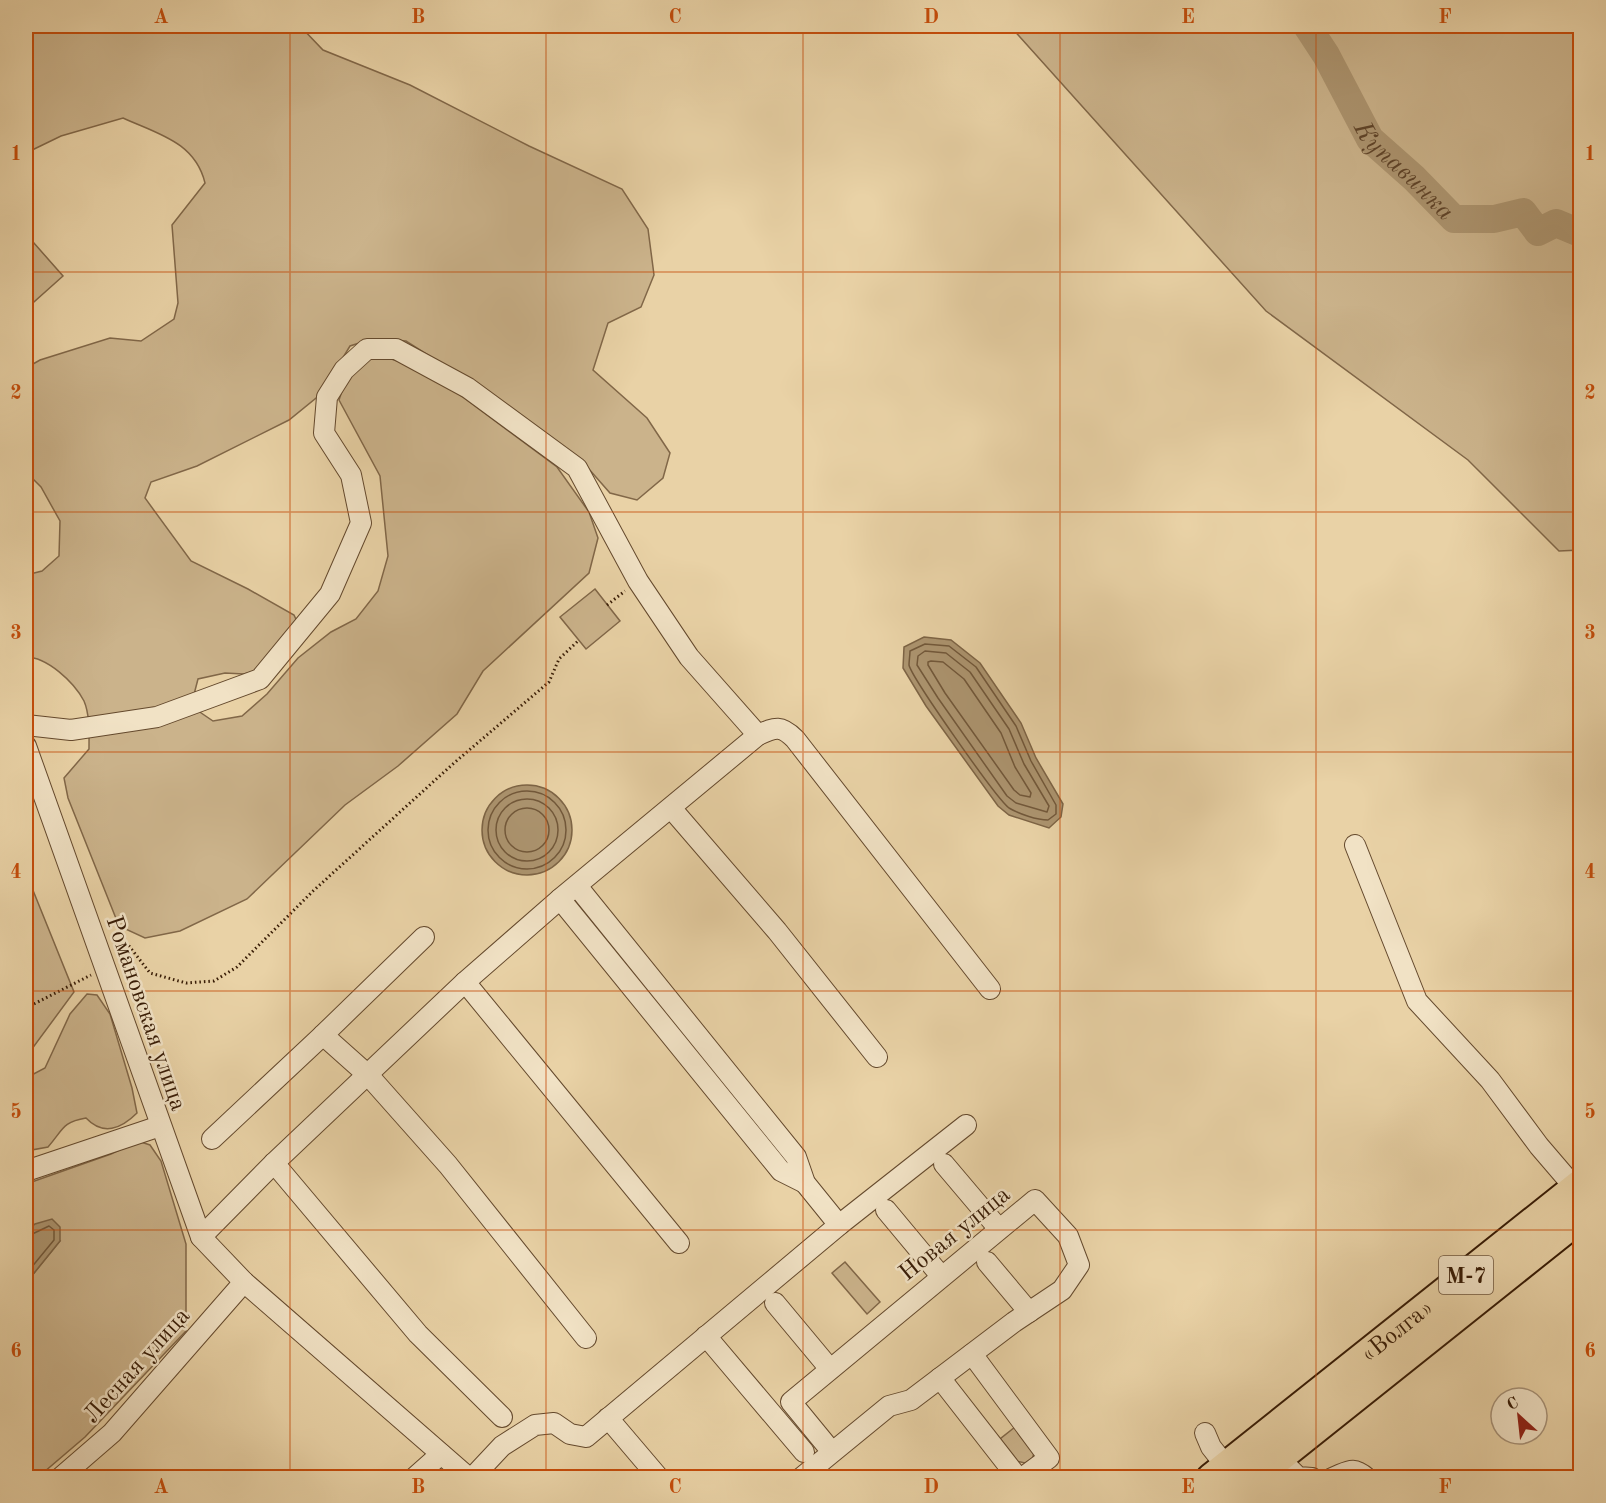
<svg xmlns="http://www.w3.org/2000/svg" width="1606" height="1503" viewBox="0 0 1606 1503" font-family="'Old Standard TT',serif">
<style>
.green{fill:#cbb38b;stroke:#816748;stroke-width:1.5}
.water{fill:#ac946f;stroke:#7d6445;stroke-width:1.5}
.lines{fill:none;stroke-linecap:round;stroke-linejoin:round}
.shore{stroke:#72583a;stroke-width:1.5}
.river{stroke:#ac946f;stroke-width:28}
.minor-casing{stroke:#64492d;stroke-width:22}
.highway-casing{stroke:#371b05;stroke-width:32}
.path{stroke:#371b05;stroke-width:3;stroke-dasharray:1.5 3;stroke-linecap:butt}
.minor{stroke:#f1e2c5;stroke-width:20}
.highway{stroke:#e9d2a6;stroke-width:28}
.grid{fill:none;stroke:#c54d0b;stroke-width:1.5;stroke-opacity:0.55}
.labels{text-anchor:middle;stroke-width:5;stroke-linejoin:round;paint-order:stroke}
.shield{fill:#f1e2c5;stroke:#6f573f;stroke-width:1.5}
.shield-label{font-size:22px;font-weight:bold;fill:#371b05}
.street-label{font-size:24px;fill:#371b05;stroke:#f1e2c5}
.water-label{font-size:26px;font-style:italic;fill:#60452a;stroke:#f1e2c5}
.neatline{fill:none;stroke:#c54d0b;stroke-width:2}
.grid-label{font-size:20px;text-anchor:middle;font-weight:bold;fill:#c54d0b}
</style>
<rect width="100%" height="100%" fill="#e9d2a6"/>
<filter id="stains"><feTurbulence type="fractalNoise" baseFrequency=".00333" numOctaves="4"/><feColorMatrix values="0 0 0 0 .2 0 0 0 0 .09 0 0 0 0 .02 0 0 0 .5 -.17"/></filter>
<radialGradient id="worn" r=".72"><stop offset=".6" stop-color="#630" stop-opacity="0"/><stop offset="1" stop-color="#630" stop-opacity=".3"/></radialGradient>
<g class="green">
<path d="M26 26H300L323 50 410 85 529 146 622 189 648 229 654 275 641 307 608 323 593 370 647 418 670 453 663 478 637 500 610 493 581 460 491 395 406 341 372 339 350 346 321 394 289 420 197 466 151 482 145 498 191 561 248 589 294 615 300 628 256 671 244 674 225 673 198 679 191 706 213 721 242 716 267 694 298 658 331 632 356 619 378 591 388 556 380 476 339 400 347 376 372 353 404 363 437 378 557 467 589 512 598 538 589 573 483 671 457 714 398 766 345 805 247 899 180 931 145 938 119 926 68 798 64 778 89 749C89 734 90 715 84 701 74 682 47 657 26 657V575L42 571 59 556 60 521 41 487 26 472V368L40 360 110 338 141 341 174 319 178 303 172 225 205 183C195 142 158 134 123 118L61 136 26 153Z"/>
<polygon points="1010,26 1580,26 1580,550 1559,551 1468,460 1266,311"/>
<polygon points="26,234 63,276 26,309"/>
<polygon points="595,589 620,621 586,649 560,617"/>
<polygon points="26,873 74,992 26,1057"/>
<path d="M87 994 97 995 110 1014 132 1088 137 1113C121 1129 103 1136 86 1118 62 1122 63 1130 48 1147L26 1151V1078L45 1068 70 1014Z"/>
<polygon points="138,1141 150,1145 161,1161 186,1244 186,1331 85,1437 37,1478 26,1477 26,1283 60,1241 26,1232 26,1184 111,1154"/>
<polygon points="845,1262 880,1302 867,1314 832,1273"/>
<polygon points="1015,1427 1034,1453 1032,1460 1025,1463 1016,1461 1000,1439"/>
</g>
<g class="water">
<polygon points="924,637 951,640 980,663 1021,723 1036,758 1063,804 1061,817 1049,828 1009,815 998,806 926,706 903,668 904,647"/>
<circle cx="527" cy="830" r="45"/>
<polygon points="52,1219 60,1227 60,1241 26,1283 26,1232 35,1224"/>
</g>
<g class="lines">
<g class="shore">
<path d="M925 644 949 646 976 667 1016 726 1031 761 1056 805V814L1048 820C1037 820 1019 814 1009 808 996 798 912 678 909 665 909 661 910 655 910 651Z"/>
<polygon points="925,651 946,653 970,672 1009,729 1024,764 1049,806 1047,812 1016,803 1007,796 938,698 917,665 918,656"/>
<polygon points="931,661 943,662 964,679 1001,733 1015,767 1031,793 1030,797 1020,795 1014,790 945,693 928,665 928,662"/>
<circle cx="527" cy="830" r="39"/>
<circle cx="527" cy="830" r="31"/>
<circle cx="527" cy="830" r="22"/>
<polyline points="26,1237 49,1226 54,1230 54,1240 26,1274"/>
</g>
<path class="river" id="s1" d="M1307 26 1326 55 1370 139 1414 178 1454 219H1494L1523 212 1538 232 1556 223 1580 233"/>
<defs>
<g id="minor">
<polyline points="26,725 71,730 157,717 260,679 330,594 361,523 351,475 324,433 327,397 344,370 367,349 396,349 468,388 577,468 638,581 689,657 758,735"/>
<polyline points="26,746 201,1237 244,1282 469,1478"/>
<polyline points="671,808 777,931 877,1057"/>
<polyline points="1355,845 1417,1001 1490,1080 1539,1146 1575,1188"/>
<polyline points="577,886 796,1157 805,1183 839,1225"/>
<polyline points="560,899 781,1171 805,1183"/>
<polyline points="424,937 323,1035 369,1076 448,1165 586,1338"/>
<polyline points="465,982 679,1243"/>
<polyline points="212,1139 323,1035"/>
<polyline points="274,1163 418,1334 502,1417"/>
<polyline points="944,1164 999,1229"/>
<polyline points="26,1171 160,1126"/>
<polyline points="886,1210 941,1276"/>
<path d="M201 1237 274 1163 465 982 560 899 758 735C776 727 781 725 795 739L990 989"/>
<polyline points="987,1262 1029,1312"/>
<polyline points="775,1303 830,1369"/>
<polyline points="706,1336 804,1452"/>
<polyline points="972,1354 1049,1458 1022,1478"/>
<polyline points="940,1378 1018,1478"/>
<polyline points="608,1418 659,1478"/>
<polyline points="1205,1433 1211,1447 1226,1466"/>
<polyline points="1279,1458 1298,1477 1312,1478"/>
<polyline points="60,1478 112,1433 244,1282"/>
<polyline points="414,1478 441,1454"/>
<polyline points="472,1478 502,1446 535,1425 554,1423 570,1434 586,1437 839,1225 966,1125"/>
<polyline points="801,1478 889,1406 911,1400 1014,1322 1062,1290 1079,1265 1068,1236 1035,1200 791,1402 832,1452"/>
<path d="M1332 1478C1348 1472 1352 1465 1367 1478"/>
</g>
<g id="highway">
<path id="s2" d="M1211 1478 1580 1184"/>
<polyline points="1254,1478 1580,1218"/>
</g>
</defs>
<use href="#minor" class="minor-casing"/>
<use href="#highway" class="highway-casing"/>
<g class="path">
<polyline points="607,605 625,591"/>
<polyline points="126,942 150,973 186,983 214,981 237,967 313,891 454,763 549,682 559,659 579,640"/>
<polyline points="26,1008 91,975"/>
</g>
<use href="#minor" class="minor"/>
<use href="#highway" class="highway"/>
</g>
<path class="grid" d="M290 26V1478M546 26V1478M803 26V1478M1060 26V1478M1316 26V1478M26 272H1580M26 512H1580M26 752H1580M26 991H1580M26 1230H1580"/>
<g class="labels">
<rect class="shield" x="1439" y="1256" width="54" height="38" rx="4.5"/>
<g class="shield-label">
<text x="1466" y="1283">М-7</text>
</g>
<g class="street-label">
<text transform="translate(147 1013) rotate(71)" y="8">Романовская улица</text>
<text transform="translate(954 1233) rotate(-39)" y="8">Новая улица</text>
<text dy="8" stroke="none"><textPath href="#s2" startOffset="237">«Волга»</textPath></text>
<text transform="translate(136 1365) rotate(-48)" y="8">Лесная улица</text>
</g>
<g class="water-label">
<text dy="9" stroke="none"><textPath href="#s1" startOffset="176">Купавинка</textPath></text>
</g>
</g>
<rect width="1606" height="1503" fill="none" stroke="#e9d2a6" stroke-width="66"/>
<g transform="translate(1519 1416) rotate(333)"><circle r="28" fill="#f1e2c5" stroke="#a79278" stroke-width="1.5"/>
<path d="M0-4.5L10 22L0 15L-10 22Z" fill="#8f2418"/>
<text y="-9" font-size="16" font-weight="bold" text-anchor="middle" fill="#371b05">С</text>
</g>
<rect x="33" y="33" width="1540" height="1437" class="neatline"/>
<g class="grid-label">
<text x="161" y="23">A</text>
<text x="418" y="23">B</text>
<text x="675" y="23">C</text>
<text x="931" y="23">D</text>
<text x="1188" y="23">E</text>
<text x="1445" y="23">F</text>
<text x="16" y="160">1</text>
<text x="1590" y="160">1</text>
<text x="16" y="399">2</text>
<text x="1590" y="399">2</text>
<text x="16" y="639">3</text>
<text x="1590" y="639">3</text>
<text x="16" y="878">4</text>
<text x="1590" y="878">4</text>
<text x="16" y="1118">5</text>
<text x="1590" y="1118">5</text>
<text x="16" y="1357">6</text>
<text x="1590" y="1357">6</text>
<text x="161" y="1493">A</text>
<text x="418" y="1493">B</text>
<text x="675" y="1493">C</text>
<text x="931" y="1493">D</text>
<text x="1188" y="1493">E</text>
<text x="1445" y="1493">F</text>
</g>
<rect width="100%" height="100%" filter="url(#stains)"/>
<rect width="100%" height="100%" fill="url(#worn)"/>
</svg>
